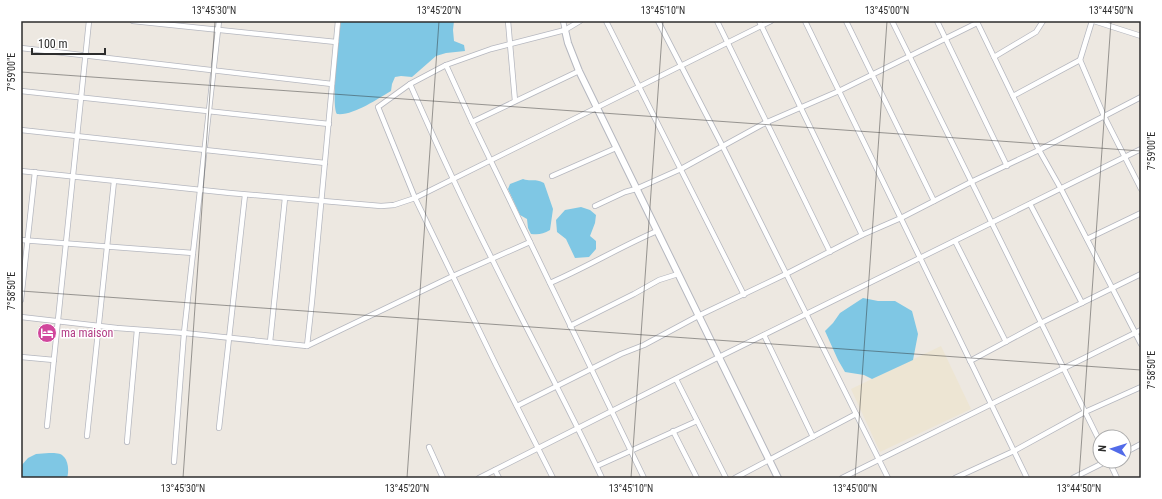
<svg xmlns="http://www.w3.org/2000/svg" width="1162" height="499" viewBox="0 0 1162 499" font-family="'Roboto Condensed',sans-serif">
<style>
.education{fill:#ede5d3}
.water{fill:#7fc7e4}
.lines{fill:none;stroke-linecap:round;stroke-linejoin:round}
.street-casing{stroke:#b5b7bf;stroke-width:6}
.secondary-casing{stroke:#b5b7bf;stroke-width:8}
.street{stroke:#fff;stroke-width:4.5}
.secondary{stroke:#fff;stroke-width:6}
.ticks{fill:none;stroke:#2d2d2d;stroke-width:1;stroke-opacity:0.45}
.labels{text-anchor:middle;stroke-width:3;stroke-linejoin:round;paint-order:stroke}
.hotel-label{font-size:12px;fill:#b23c85;stroke:#fff;text-anchor:start}
.neatline{fill:none;stroke:#2d2d2d;stroke-width:1.5}
.ticks-label{font-size:10px;text-anchor:middle;fill:#2d2d2d}
</style>
<rect width="100%" height="100%" fill="#ede8e1"/>
<polygon class="education" points="941,346 971,409 880,452 851,389"/>
<g class="water">
<path d="M341 21H454L453 30 454 41 464 45 465 51 446 53 436 56 412 77 401 76 395 77 392 84 391 91C377 99 353 116 337 114 331 104 339 36 341 21Z"/>
<path d="M523 179C531 182 535 178 544 183L553 209 550 230C543 234 539 235 531 234L528 228 527 219 520 215 508 189 510 184Z"/>
<polygon points="581,207 590,210 596,215 595,223 590,236 596,241 596,249 589,257 575,258 566,239 557,232 556,220 565,210"/>
<polygon points="863,298 878,301 895,301 912,311 918,334 913,360 872,379 864,375 845,372 838,360 825,331 833,323 840,313"/>
<path d="M49 453C53 453 59 453 62 455 69 460 69 472 67 478H21V466L28 458 36 454Z"/>
</g>
<g class="lines">
<defs>
<g id="street">
<polyline points="133,21 336,42"/>
<polyline points="508,21 515,101"/>
<polyline points="563,21 565,30"/>
<polyline points="606,21 744,295"/>
<polyline points="658,21 723,147 888,478"/>
<polyline points="717,21 830,252"/>
<polyline points="759,21 862,235"/>
<polyline points="805,21 1027,478"/>
<polyline points="846,21 934,201"/>
<polyline points="892,21 1100,442"/>
<polyline points="937,21 1007,166"/>
<polyline points="1092,21 1080,60 1104,116 1141,189"/>
<polyline points="1094,21 1141,36"/>
<polyline points="977,22 1039,150 1061,189 1141,344"/>
<polyline points="21,48 332,84"/>
<polyline points="994,57 1036,32 1043,21"/>
<polyline points="446,65 472,122 644,478"/>
<path d="M410 84C436 143 463 202 492 259 528 332 567 404 602 478"/>
<polyline points="21,91 329,124"/>
<polyline points="1013,96 1080,60"/>
<polyline points="472,122 579,71"/>
<polyline points="21,130 325,163"/>
<polyline points="21,171 230,193 381,206 394,205 415,198 771,21"/>
<polyline points="552,176 616,148"/>
<polyline points="1030,204 1082,303"/>
<polyline points="595,206 625,192 636,189 681,169 765,123 839,91 977,23"/>
<polyline points="1087,239 1141,213"/>
<polyline points="21,240 193,253"/>
<polyline points="955,241 1006,342"/>
<path d="M550 283C587 267 620 247 657 231"/>
<polyline points="21,300 35,172"/>
<polyline points="21,317 117,328 184,333 307,346 453,276 530,242"/>
<polyline points="570,326 634,294 659,280 678,274"/>
<polyline points="764,335 813,437"/>
<polyline points="270,342 285,198"/>
<polyline points="307,346 312,301 338,21"/>
<polyline points="21,357 54,360"/>
<polyline points="970,361 1041,323 1141,274"/>
<polyline points="676,379 726,478"/>
<polyline points="517,406 621,354 644,345 698,316 786,274 862,235 901,218 971,182 1039,150 1141,97"/>
<polyline points="47,426 89,21"/>
<polyline points="219,428 245,195"/>
<polyline points="673,431 697,478"/>
<polyline points="87,436 114,181"/>
<polyline points="127,442 137,330"/>
<polyline points="429,447 443,478"/>
<polyline points="1124,453 1141,444"/>
<polyline points="1109,461 1117,478"/>
<polyline points="174,462 184,333 219,21"/>
<polyline points="597,466 697,421"/>
<polyline points="495,470 499,478"/>
<polyline points="479,478 719,357 1141,149"/>
<polyline points="553,478 496,365 415,198 378,107 410,84 446,65 491,49 565,30 580,21"/>
<polyline points="735,478 856,414"/>
<polyline points="842,478 1141,330"/>
<polyline points="955,478 1014,451 1085,412 1141,387"/>
<polyline points="1073,478 1107,461"/>
</g>
<polyline id="secondary" points="565,30 568,43 579,71 778,478"/>
</defs>
<use href="#street" class="street-casing"/>
<use href="#secondary" class="secondary-casing"/>
<use href="#street" class="street"/>
<use href="#secondary" class="secondary"/>
</g>
<path class="ticks" d="M21 72 1141 151M21 291 1141 370M183 478 215 21M407 478 439 21M631 478 663 21M855 478 887 21M1079 478 1111 21"/>
<defs>
<symbol id="hotel-disc" viewBox="-11 -11 22 22"><circle r="9.5" fill="#d1479c" stroke="#fff"/><path d="M-6-4.5h1.5V1H6V5H4.5V3h-9V5H-6ZM-4 0a1.8 1.8 0 1 1 3.6 0ZM.5 0V-2.5h3Q6-2.5 6 0Z" fill="#fff"/></symbol>
</defs>
<g fill-rule="evenodd">
<use href="#hotel-disc" x="36" y="322" width="22" height="22"/>
</g>
<g class="labels">
<g class="hotel-label">
<text x="61" y="337">ma maison</text>
</g>
</g>
<rect width="1162" height="499" fill="none" stroke="#ffffff" stroke-width="44"/>
<g transform="translate(1112 449) rotate(274)"><circle r="19" fill="#ffffff" stroke="#ababab"/>
<path d="M0-3L7 15L0 10L-7 15Z" fill="#526be9"/>
<text y="-6" font-size="11" font-weight="bold" text-anchor="middle" fill="#2d2d2d">N</text>
</g>
<path d="M32 48v6h73v-6" fill="none" stroke="#2d2d2d" stroke-width="2"/>
<text x="38" y="48" font-size="12" fill="#2d2d2d" stroke="#ffffff" stroke-width="3" paint-order="stroke">100 m</text>
<rect x="22" y="22" width="1118" height="455" class="neatline"/>
<g class="ticks-label">
<text x="214" y="14">13°45'30"N</text>
<text x="439" y="14">13°45'20"N</text>
<text x="663" y="14">13°45'10"N</text>
<text x="887" y="14">13°45'00"N</text>
<text x="1111" y="14">13°44'50"N</text>
<text transform="translate(11 72) rotate(-90)" y="4">7°59'00"E</text>
<text transform="translate(1151 151) rotate(-90)" y="4">7°59'00"E</text>
<text transform="translate(11 291) rotate(-90)" y="4">7°58'50"E</text>
<text transform="translate(1151 370) rotate(-90)" y="4">7°58'50"E</text>
<text x="183" y="492">13°45'30"N</text>
<text x="407" y="492">13°45'20"N</text>
<text x="631" y="492">13°45'10"N</text>
<text x="855" y="492">13°45'00"N</text>
<text x="1079" y="492">13°44'50"N</text>
</g>
</svg>
